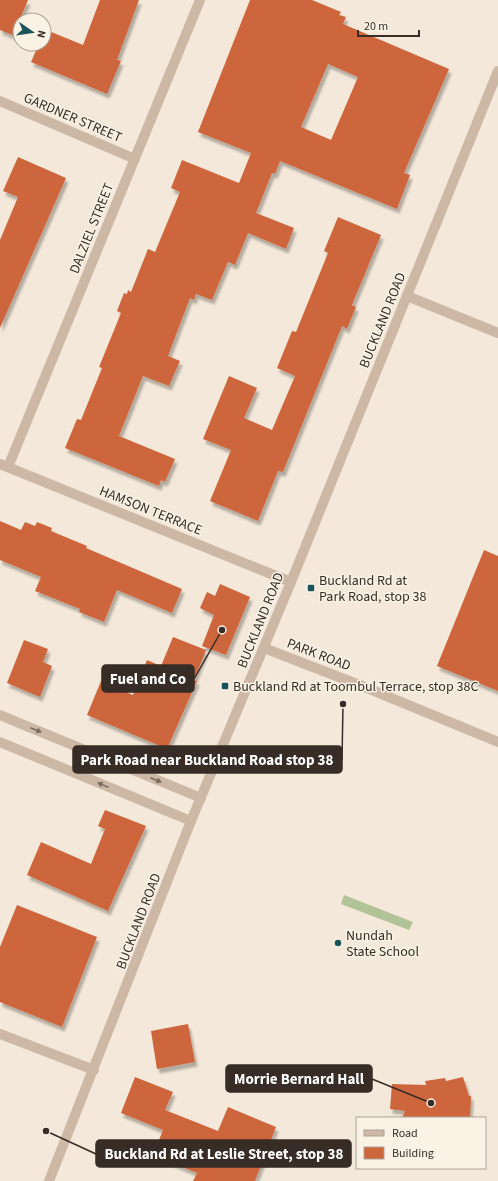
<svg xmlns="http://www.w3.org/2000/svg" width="498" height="1181" viewBox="0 0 498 1181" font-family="'Source Sans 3',sans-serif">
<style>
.green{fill:#b3c398}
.building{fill:#ce663c;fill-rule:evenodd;filter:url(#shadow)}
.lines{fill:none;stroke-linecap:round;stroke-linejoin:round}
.minor{stroke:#ccb8a4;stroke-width:10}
.tertiary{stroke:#ccb8a4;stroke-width:10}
.oneway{fill:#7a6b5f}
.poi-dot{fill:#19545b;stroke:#fbf2e6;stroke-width:1.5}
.labels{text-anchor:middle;stroke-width:3;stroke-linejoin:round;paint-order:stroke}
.street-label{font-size:14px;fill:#372c26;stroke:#fbf2e6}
.poi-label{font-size:14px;fill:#372c26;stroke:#fbf2e6;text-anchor:start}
.leader{fill:none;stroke:#372c26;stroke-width:1.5}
.callout-dot{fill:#372c26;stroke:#fbf2e6;stroke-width:1.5}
.callout{fill:#372c26;stroke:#372c26;stroke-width:1.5}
.callout-label{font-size:15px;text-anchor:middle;font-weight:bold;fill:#fff}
</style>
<defs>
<filter id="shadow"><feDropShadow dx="2.5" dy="4.5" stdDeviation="1" flood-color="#0004"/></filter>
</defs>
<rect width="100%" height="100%" fill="#f3e8d9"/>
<polygon class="green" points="344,895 413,922 409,930 341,904"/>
<g class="building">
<polygon points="0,0 28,0 20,19 23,20 20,20 20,38 0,30"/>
<polygon points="100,0 139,0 117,60 121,61 107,94 31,62 38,46 33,44 44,44 44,29 83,45"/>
<path d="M250 0H312L341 12 339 15 346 17 343 24 449 69 404 173 410 175 397 209 280 161 275 174 272 173 256 213 294 228 286 249 248 233 235 265 228 262 212 300 196 294 194 300 190 298 168 356 180 361 169 386 143 376 119 436 175 459 165 482 161 480 159 486 65 448 77 419 81 420 102 368 99 367 121 313 117 311 124 293 127 294 128 290 131 292 148 249 155 252 180 192 171 188 182 160 239 183 251 153 198 132ZM328 64 358 77 331 140 301 127Z"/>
<polygon points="18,157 66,178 0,328 0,240 18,197 3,191"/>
<polygon points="338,217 381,235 352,305 356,307 347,329 342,326 283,472 278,471 258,521 210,501 231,450 203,439 229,376 257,388 244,418 272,430 295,376 277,368 292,331 296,332 328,253 324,251"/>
<polygon points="0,521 21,530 25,522 35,526 37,522 52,528 51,531 87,546 86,548 182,589 172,613 117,590 104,622 79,612 80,609 35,591 41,577 0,560"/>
<polygon points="484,550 498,556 498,691 437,666"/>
<polygon points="220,584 250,597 226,655 202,646 214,615 200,608 207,592 215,596"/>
<polygon points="173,637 206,650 194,680 197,681 167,749 87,715 101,681 133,695 147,660 161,666"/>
<polygon points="24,640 48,649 43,662 52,666 40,697 7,683"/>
<polygon points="105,810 146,826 108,911 27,875 41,842 91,864 105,829 98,826"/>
<polygon points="17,905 97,937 62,1027 0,1002 0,947"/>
<polygon points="188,1024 195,1062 157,1069 151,1031"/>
<polygon points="135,1077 173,1092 165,1110 218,1131 228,1107 276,1127 255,1181 193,1181 197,1173 153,1155 163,1130 121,1113"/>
<polygon points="463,1077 469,1096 471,1096 470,1118 402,1118 405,1111 390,1109 392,1084 426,1085 425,1081 445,1078 446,1081"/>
</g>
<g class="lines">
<g class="minor">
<polyline points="0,101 135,159"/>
<polyline points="407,296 498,333"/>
<polyline points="0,464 291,582"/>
<polyline points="8,467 200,0"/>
<polyline points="264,648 362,686 498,742"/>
<polyline points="0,715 201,798"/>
<polyline points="0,742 191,821"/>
<polyline points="0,1034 94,1070"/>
</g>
<polyline class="tertiary" points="49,1181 191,821 291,582 498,71"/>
</g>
<defs><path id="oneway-solid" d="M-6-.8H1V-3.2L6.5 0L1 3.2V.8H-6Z"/></defs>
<g class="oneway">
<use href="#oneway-solid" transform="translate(36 730) rotate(23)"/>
<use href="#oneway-solid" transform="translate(156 780) rotate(23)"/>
<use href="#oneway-solid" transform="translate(103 785) rotate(-158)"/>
</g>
<g class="poi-dot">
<rect x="307" y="584" width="8" height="8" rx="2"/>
<rect x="221" y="682" width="8" height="8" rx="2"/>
<circle cx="338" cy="943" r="4"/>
</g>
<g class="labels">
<g class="street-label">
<text transform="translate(73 117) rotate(23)" y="5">GARDNER STREET</text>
<text transform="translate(91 228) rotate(-68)" y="5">DALZIEL STREET</text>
<text transform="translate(382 320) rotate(-68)" y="5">BUCKLAND ROAD</text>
<text transform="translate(151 510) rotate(22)" y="5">HAMSON TERRACE</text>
<text transform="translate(260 620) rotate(-68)" y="5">BUCKLAND ROAD</text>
<text transform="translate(319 654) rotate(21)" y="5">PARK ROAD</text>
<text transform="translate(138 921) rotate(-69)" y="5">BUCKLAND ROAD</text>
</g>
<g class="poi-label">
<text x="319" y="585">Buckland Rd at<tspan x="319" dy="16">Park Road, stop 38</tspan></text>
<text x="233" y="691">Buckland Rd at Toombul Terrace, stop 38C</text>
<text x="346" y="940">Nundah<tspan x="346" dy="16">State School</tspan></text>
</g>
</g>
<path class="leader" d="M222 630L194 679M343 704L342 760M431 1103L372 1079M46 1131L96 1154"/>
<g class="callout-dot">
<circle cx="222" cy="630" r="4"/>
<circle cx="343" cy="704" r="4"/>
<circle cx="431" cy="1103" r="4"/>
<circle cx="46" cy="1131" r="4"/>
</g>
<g class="callout">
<rect x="102" y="665" width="92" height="27" rx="4"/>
<rect x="73" y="746" width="269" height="27" rx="4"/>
<rect x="226" y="1065" width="146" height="27" rx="4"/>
<rect x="96" y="1140" width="255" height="27" rx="4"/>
</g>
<g class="callout-label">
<text x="148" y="684">Fuel and Co</text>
<text x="207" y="765">Park Road near Buckland Road stop 38</text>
<text x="299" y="1084">Morrie Bernard Hall</text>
<text x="224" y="1159">Buckland Rd at Leslie Street, stop 38</text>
</g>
<rect x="356" y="1117" width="130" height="52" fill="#fbf2e6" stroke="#ada399"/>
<rect x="364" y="1130" width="20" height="6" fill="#ccb8a4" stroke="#ada399"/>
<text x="392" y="1137" font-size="12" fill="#372c26">Road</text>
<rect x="364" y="1147" width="20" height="12" fill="#ce663c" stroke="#ada399"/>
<text x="392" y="1157" font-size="12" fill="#372c26">Building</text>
<g transform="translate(32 32) rotate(103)"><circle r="19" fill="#fbf2e6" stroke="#ada399"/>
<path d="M0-3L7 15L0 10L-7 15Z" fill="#19545b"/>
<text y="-6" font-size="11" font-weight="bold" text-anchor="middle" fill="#372c26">N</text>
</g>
<path d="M358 30v6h61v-6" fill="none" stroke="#372c26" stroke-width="2"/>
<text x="364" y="30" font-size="12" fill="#372c26" stroke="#fbf2e6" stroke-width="3" paint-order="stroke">20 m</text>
</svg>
